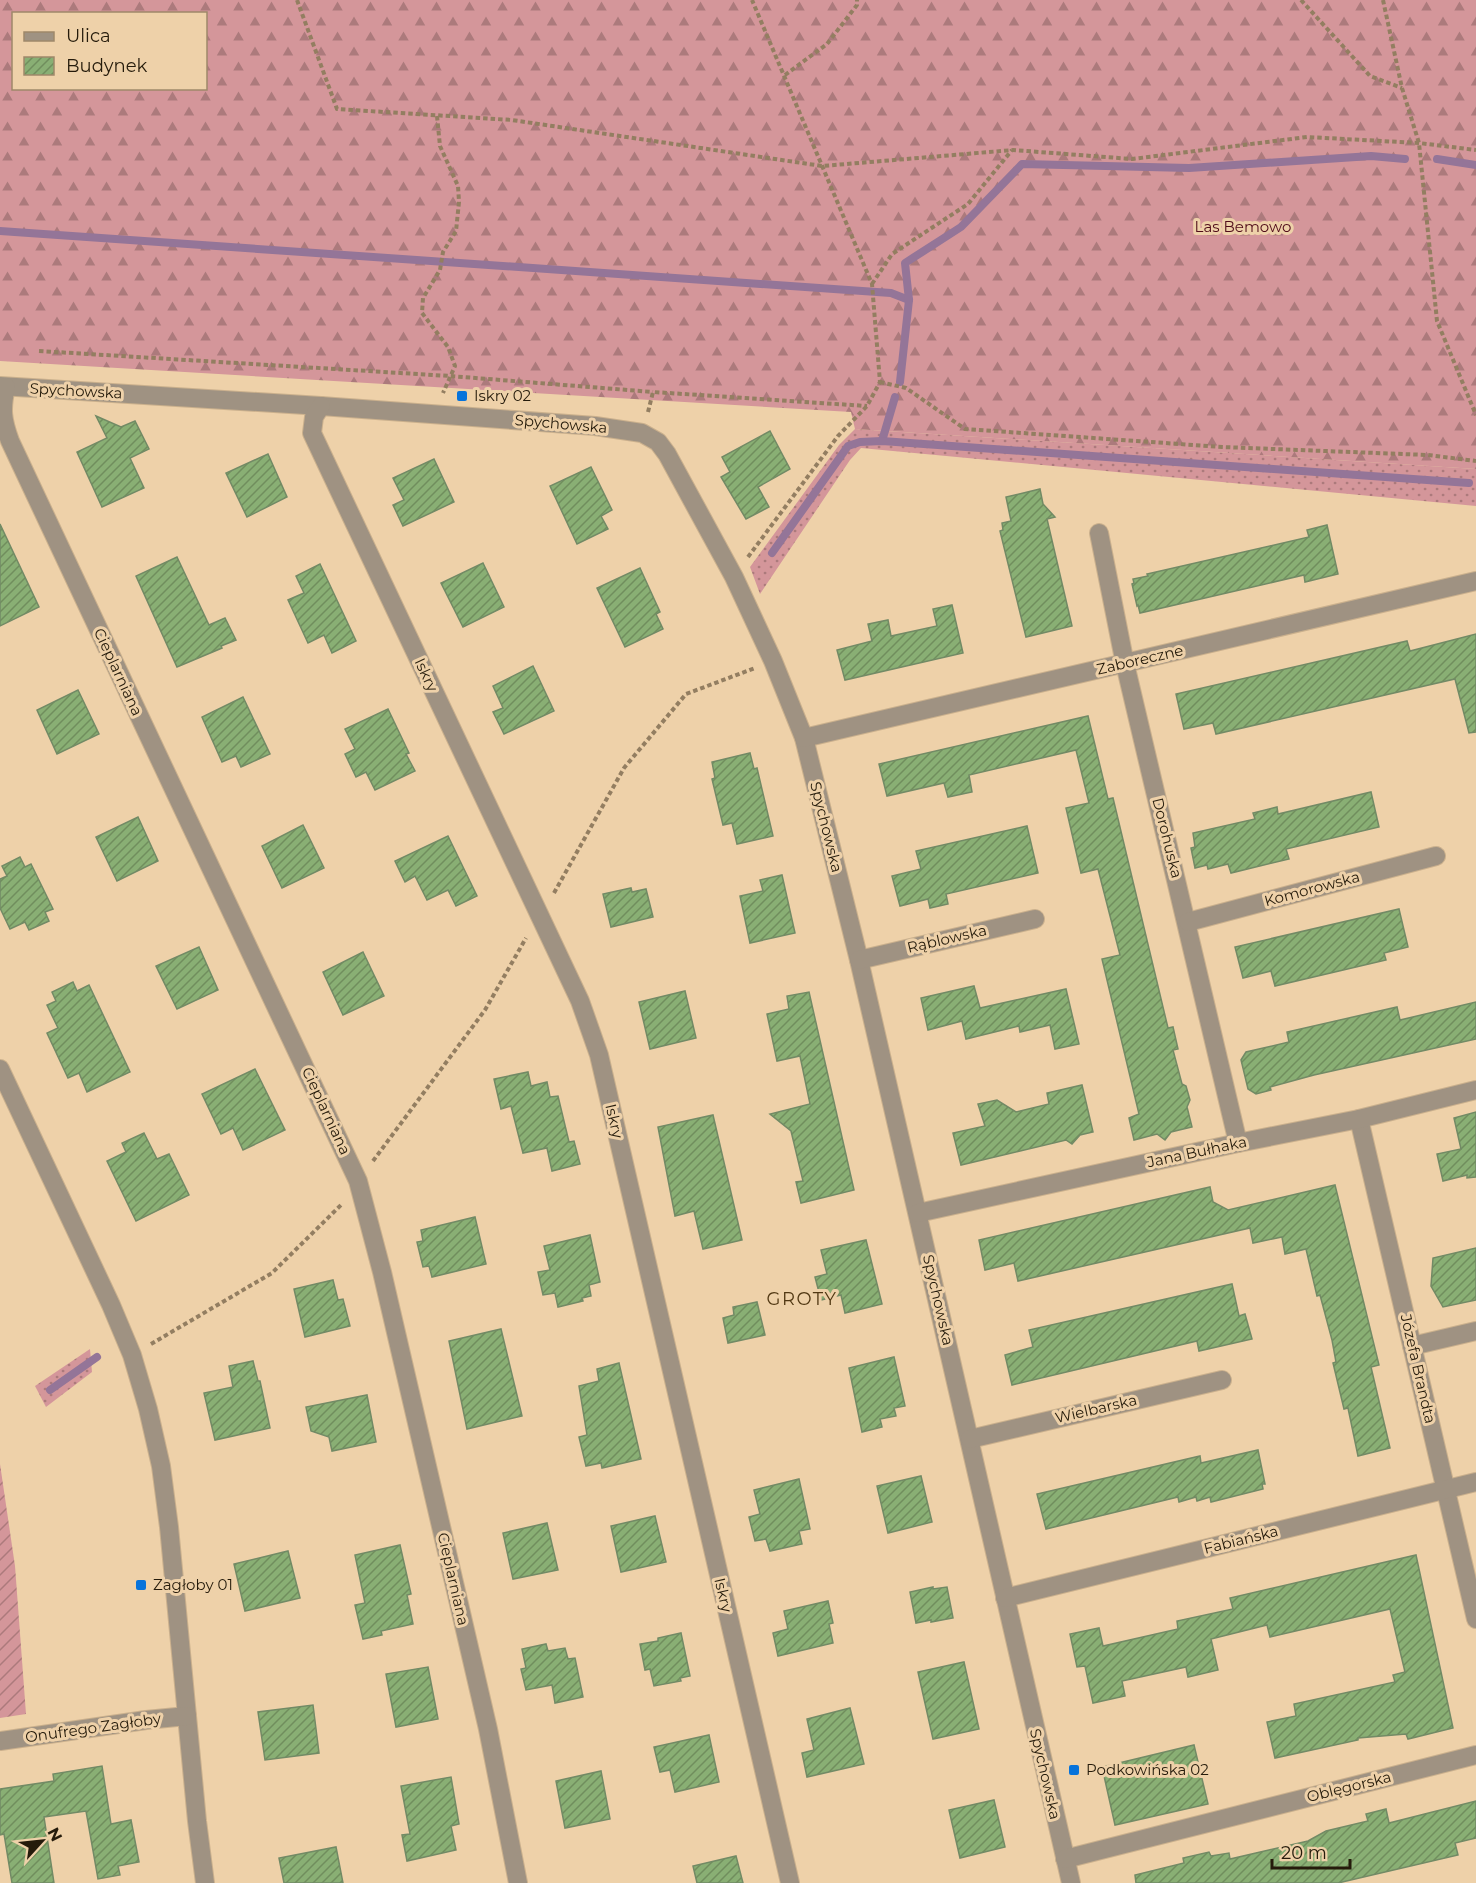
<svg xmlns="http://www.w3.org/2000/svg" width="1476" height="1883" viewBox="0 0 1476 1883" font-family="Montserrat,sans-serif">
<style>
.grass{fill:url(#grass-dots)}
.forest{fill:url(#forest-firs);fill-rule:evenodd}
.garden{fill:url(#garden-furrows)}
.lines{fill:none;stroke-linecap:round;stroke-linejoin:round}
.stream{stroke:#947598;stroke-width:8}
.building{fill:url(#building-hatch);stroke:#728a65;stroke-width:1.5}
.minor-casing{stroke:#cab08d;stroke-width:20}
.path{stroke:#937e61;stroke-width:4;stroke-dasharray:4.5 3;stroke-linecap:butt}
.minor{stroke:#9f9282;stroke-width:18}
.poi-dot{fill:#0773db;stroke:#eed1a9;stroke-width:2}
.labels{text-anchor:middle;stroke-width:6;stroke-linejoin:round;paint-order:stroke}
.park-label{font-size:15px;fill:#4f0b19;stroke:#eed1a9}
.street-label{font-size:15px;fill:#251b0b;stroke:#eed1a9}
.poi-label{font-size:15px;fill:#251b0b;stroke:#eed1a9;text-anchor:start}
.quarter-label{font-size:18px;letter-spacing:1.5px;fill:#513813;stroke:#eed1a9}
</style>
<defs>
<pattern id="grass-dots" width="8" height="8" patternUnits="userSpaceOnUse" patternTransform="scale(1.5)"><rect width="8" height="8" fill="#d4969a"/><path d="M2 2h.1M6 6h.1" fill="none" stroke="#ac7a7c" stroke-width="1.8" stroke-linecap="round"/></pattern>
<pattern id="forest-firs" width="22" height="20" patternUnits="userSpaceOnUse" patternTransform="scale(1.5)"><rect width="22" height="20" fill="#d4969a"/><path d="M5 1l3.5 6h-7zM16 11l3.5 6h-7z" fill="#ac7a7c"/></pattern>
<pattern id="garden-furrows" width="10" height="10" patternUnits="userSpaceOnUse" patternTransform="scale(1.5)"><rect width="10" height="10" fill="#d4969a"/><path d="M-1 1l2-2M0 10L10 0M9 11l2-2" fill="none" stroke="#ac7a7c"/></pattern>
<pattern id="building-hatch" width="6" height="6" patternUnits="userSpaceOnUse" patternTransform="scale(1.5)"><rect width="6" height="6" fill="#89af74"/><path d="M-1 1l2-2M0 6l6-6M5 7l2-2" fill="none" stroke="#708e5d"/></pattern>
</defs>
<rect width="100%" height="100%" fill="#eed1a9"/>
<g class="grass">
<polygon points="855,429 1476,469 1476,506 861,448 850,460 760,594 750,567 839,445"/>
<polygon points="90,1349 92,1372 46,1407 35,1386"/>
</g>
<path class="forest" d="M0 0H1476V469L855 429 851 412 0 361ZM14 14H206V88H14Z"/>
<polygon class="garden" points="0,1464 15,1566 26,1714 0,1718"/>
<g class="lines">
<g class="stream">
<polyline points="1437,159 1476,165"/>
<polyline points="0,231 891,293 909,300"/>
<polyline points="900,382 909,300 905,263 961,227 1022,164 1189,168 1371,156 1405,159"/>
<polyline points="882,441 895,397"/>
<polyline points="772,553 848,446 860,442 882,441 1469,483"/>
<polyline points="50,1390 97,1357"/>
</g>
</g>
<g class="building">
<polygon points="96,416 121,427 135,421 149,449 130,458 144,488 102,507 77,452 107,438"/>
<polygon points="770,431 790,469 758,487 769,507 746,519 721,477 730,472 722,457"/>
<polygon points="268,454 287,497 247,517 226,473"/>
<polygon points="434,459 454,502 403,526 393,505 404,500 393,478"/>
<polygon points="591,467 612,510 601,516 608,529 577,544 550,486"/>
<polygon points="1040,489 1043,504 1055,517 1047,519 1072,626 1026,637 1000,531 1003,530 1002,523 1011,521 1006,497"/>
<polygon points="0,524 39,607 0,626"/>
<polygon points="1327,525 1338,574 1305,582 1304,575 1140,613 1138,605 1137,606 1132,584 1134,583 1133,579 1148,576 1147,574 1309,537 1307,530"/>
<polygon points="177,557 209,625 225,618 236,640 221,646 222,648 177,667 136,576"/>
<polygon points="483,563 504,607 463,627 441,583"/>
<polygon points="320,564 356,641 332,653 324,635 308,643 288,600 304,593 296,576"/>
<polygon points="640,568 660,612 656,614 663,629 625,647 597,588"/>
<polygon points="952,605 963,653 845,680 837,650 872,641 868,624 888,620 891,636 937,626 933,609"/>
<polygon points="1476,634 1476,732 1469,733 1455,679 1216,734 1213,723 1184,729 1176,694 1407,641 1410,651"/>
<polygon points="533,666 554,711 504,734 493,712 503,708 493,686"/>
<polygon points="78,690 99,734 57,754 37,710"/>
<polygon points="243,697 270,754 241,767 236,756 222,762 202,717"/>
<polygon points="388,709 409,753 406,754 415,771 375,790 366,772 356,777 345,754 355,749 345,729"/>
<polygon points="1088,716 1108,799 1113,798 1168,1028 1173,1027 1178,1049 1173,1050 1182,1084 1186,1086 1190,1100 1187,1107 1192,1127 1171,1132 1165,1140 1157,1134 1134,1140 1129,1118 1139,1114 1102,959 1120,955 1098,869 1081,873 1066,808 1089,803 1076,750 969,775 972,792 948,797 944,783 887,796 879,764"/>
<polygon points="750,753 754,769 757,768 773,836 737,844 732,823 723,825 712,779 715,778 712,762"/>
<polygon points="1371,792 1379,827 1286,849 1289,859 1231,873 1228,864 1208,869 1207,865 1195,868 1191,848 1195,847 1193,833 1255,819 1253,813 1277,807 1278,814"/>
<polygon points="138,817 158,861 117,881 96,837"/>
<polygon points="303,825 324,868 282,888 262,846"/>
<polygon points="1027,826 1038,873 946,894 948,904 930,908 928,899 900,906 892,876 921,869 916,851"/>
<polygon points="448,836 477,896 456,906 448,890 427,900 415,876 405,882 395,861"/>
<polygon points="20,857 25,867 31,864 53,909 45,912 49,921 29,930 25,922 10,929 0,908 0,879 7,876 2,866"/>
<polygon points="782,875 795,933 750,943 740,896 763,891 760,880"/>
<polygon points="631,888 632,892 646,889 653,917 611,927 603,894"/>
<polygon points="1399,909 1408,947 1384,953 1386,960 1275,986 1271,971 1243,978 1235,947"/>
<polygon points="199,947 218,990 177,1009 156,966"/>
<polygon points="363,952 384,996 343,1015 323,972"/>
<polygon points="73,982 77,991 89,985 130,1072 87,1092 79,1073 68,1078 47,1033 58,1028 47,1005 56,1001 52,992"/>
<polygon points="974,986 980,1008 1066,989 1079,1044 1055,1049 1050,1025 1020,1032 1019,1026 966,1039 962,1021 928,1030 921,998"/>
<polygon points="685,991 696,1038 650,1049 639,1002"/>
<polygon points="809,992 854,1190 801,1203 796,1182 803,1181 791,1131 770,1114 810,1104 800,1056 777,1061 767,1014 789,1009 787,996"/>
<polygon points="1476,1002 1476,1039 1314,1075 1270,1087 1271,1090 1256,1094 1248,1089 1241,1060 1246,1052 1289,1042 1287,1032 1397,1007 1400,1020"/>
<polygon points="255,1069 285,1130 243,1150 233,1128 221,1134 202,1094"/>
<polygon points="528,1072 531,1086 547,1082 550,1097 558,1096 569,1142 574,1141 580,1164 552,1171 547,1148 523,1153 511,1106 501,1109 494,1079"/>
<polygon points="1082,1085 1093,1132 1080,1135 1072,1144 1066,1140 961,1165 953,1133 985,1126 978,1104 997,1100 1016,1112 1049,1104 1047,1093"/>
<polygon points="1476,1112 1476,1177 1467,1178 1467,1175 1443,1181 1437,1154 1461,1149 1454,1118"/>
<polygon points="713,1115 742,1240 703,1249 694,1211 675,1216 658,1127"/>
<polygon points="144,1133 157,1159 169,1154 189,1195 136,1221 107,1161 126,1152 122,1143"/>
<polygon points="1335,1185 1379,1365 1371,1367 1390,1448 1358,1456 1348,1408 1344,1409 1333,1363 1336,1362 1332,1340 1320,1295 1317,1296 1306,1249 1285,1254 1282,1237 1253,1243 1250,1228 1018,1281 1014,1263 985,1270 979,1240 1210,1187 1213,1202 1228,1210"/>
<polygon points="475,1217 486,1264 432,1277 429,1266 423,1267 417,1242 423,1241 421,1230"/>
<polygon points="590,1235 600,1282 589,1285 591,1296 582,1298 583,1301 558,1307 555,1293 543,1295 538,1272 550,1270 544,1246"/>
<polygon points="866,1240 882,1304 845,1313 841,1295 821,1300 815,1277 827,1274 821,1250"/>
<polygon points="1476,1248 1476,1300 1443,1307 1431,1286 1433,1258"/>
<polygon points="333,1280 338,1300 343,1299 350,1326 305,1337 294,1289"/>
<polygon points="1232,1284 1239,1316 1245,1314 1252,1339 1199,1351 1197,1341 1012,1385 1005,1355 1033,1347 1029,1330"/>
<polygon points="757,1302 765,1335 728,1343 723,1318 734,1315 733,1307"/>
<polygon points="501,1329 522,1416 467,1429 449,1341"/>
<polygon points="894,1357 905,1406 894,1408 896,1416 880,1419 882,1427 862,1432 849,1368"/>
<polygon points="253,1361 258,1381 260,1381 270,1428 215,1440 204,1393 233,1387 229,1366"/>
<polygon points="619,1363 641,1459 602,1468 601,1463 586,1466 579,1437 587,1435 579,1386 599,1381 597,1369"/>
<polygon points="367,1395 376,1442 332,1451 329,1437 311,1431 306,1407"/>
<polygon points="1258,1450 1265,1484 1262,1484 1263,1489 1211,1502 1210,1497 1197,1501 1196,1497 1179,1502 1178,1497 1046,1529 1037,1494 1200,1456 1201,1463"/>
<polygon points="921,1476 932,1522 888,1533 877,1486"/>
<polygon points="799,1479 810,1529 799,1531 802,1544 770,1551 766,1539 755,1541 749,1517 760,1514 754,1490"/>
<polygon points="655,1516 666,1562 621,1572 611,1526"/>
<polygon points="547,1523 558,1570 513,1579 503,1533"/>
<polygon points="400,1545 411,1594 407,1595 413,1624 381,1631 382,1635 363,1639 355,1605 365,1603 355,1555"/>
<polygon points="288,1551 300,1598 245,1611 234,1564"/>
<polygon points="1416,1555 1453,1728 1408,1739 1406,1734 1358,1738 1358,1740 1275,1758 1267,1722 1296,1716 1294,1704 1395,1682 1393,1675 1405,1672 1390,1609 1270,1637 1267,1625 1211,1639 1218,1670 1188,1677 1186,1667 1122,1681 1125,1696 1093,1703 1085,1666 1077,1667 1070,1634 1099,1628 1103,1646 1178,1629 1177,1621 1233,1609 1230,1598"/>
<polygon points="933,1587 933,1589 947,1587 953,1618 931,1622 931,1620 916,1623 910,1592"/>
<polygon points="828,1601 833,1623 829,1624 833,1643 778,1656 773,1633 788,1629 784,1611"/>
<polygon points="681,1633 690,1676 680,1678 681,1681 654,1686 650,1669 645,1670 640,1644 658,1641 658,1638"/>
<polygon points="546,1644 548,1651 565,1648 568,1659 575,1658 583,1697 555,1703 552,1685 526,1690 521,1669 526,1668 522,1649"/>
<polygon points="964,1662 979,1729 933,1739 918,1672"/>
<polygon points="428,1667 438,1719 396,1727 386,1674"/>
<polygon points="313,1705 319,1753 265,1760 258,1712"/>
<polygon points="850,1708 864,1764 807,1777 802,1753 814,1750 807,1719"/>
<polygon points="709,1735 719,1782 675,1792 670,1770 660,1772 654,1747"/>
<polygon points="1194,1745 1208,1804 1115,1825 1102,1767"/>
<polygon points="102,1766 111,1824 131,1820 139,1862 118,1866 120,1875 98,1879 86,1811 44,1817 54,1883 12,1883 4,1834 0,1835 0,1789 54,1781 53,1774"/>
<polygon points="601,1771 610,1819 565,1828 556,1781"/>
<polygon points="451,1777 459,1824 451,1826 456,1850 407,1861 402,1835 410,1834 401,1786"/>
<polygon points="994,1800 1005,1847 960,1858 949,1810"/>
<polygon points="1476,1801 1476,1838 1455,1843 1458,1855 1338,1883 1136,1883 1135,1875 1184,1863 1183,1858 1209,1852 1211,1856 1229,1853 1230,1859 1308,1841 1326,1831 1368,1821 1366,1814 1386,1809 1389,1823"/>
<polygon points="336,1847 343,1883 284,1883 279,1858"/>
<polygon points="736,1856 743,1883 697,1883 693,1866"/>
</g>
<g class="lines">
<defs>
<g id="minor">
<polyline points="0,386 321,406 595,426 642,433 658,442 667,454 734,577 773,661 804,738 859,960 1071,1883"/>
<path d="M6 387C1 409 2 419 10 441L358 1181 382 1272 488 1729 518 1883"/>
<polyline points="321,406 314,417 312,433 580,1001 599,1055 790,1883"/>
<polyline points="1099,533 1125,664 1238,1143"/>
<polyline points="804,738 1476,581"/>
<polyline points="1188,922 1436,856"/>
<polyline points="859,960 1035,919"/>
<polyline points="0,1069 111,1305 132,1355 148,1409 161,1466 169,1527 197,1821 205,1883"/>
<polyline points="1359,1119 1476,1619"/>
<polyline points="918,1213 1238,1143 1359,1119 1476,1090"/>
<polyline points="1412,1346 1476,1331"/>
<polyline points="970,1439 1222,1380"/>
<polyline points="1005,1598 1476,1482"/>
<polyline points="0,1741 146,1720 187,1716"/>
<polyline points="1065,1859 1476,1755"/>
</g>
</defs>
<use href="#minor" class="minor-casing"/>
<g class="path">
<polyline points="297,0 337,109 512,120 822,166 1013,150 1132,159 1307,137 1419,143 1476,150"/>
<polyline points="1301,0 1370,76 1402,88"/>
<polyline points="1383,0 1402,88 1419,143 1437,321 1476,415"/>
<polyline points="785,75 827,44 857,5 857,0"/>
<polyline points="437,116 440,146 458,186 459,202 456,231 443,252 440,270 423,298 422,313 448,347 455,366 443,393"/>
<polyline points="872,284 892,254 968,204 1012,150"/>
<polyline points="39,351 450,376 653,392"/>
<polyline points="880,382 906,388 965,429 1222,447 1428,455 1476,461"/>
<polyline points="648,412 653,392 867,406"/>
<polyline points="748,557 838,436 867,406 880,382 872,284 752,0"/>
<polyline points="554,893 624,768 686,694 755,668"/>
<polyline points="373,1161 485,1010 526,938"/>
<polyline points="151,1344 272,1273 342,1204"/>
</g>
<use href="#minor" class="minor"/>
</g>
<g class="poi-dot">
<rect x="456" y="390" width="12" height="12" rx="3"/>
<rect x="135" y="1579" width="12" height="12" rx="3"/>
<rect x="1068" y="1764" width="12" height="12" rx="3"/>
</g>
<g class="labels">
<g class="park-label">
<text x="1243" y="232">Las Bemowo</text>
</g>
<g class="street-label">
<text transform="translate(76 391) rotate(3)" y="5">Spychowska</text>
<text transform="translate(561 424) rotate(5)" y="5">Spychowska</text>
<text transform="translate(1140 660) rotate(-13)" y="5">Zaboreczne</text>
<text transform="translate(118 672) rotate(65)" y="5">Cieplarniana</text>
<text transform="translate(426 675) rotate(65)" y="5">Iskry</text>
<text transform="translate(826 827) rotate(76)" y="5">Spychowska</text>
<text transform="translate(1167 838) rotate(76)" y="5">Dorohuska</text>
<text transform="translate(1312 889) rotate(-15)" y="5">Komorowska</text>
<text transform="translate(947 939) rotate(-13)" y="5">Rąblowska</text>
<text transform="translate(326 1111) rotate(65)" y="5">Cieplarniana</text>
<text transform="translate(614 1121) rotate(77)" y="5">Iskry</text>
<text transform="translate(1197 1152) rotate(-12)" y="5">Jana Bułhaka</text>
<text transform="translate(938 1300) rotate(77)" y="5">Spychowska</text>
<text transform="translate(1418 1369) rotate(77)" y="5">Józefa Brandta</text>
<text transform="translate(1096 1409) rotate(-13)" y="5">Wielbarska</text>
<text transform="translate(1241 1540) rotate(-14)" y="5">Fabiańska</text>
<text transform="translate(453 1579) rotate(77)" y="5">Cieplarniana</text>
<text transform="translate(723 1595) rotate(77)" y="5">Iskry</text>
<text transform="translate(93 1728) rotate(-8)" y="5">Onufrego Zagłoby</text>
<text transform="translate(1045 1774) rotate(77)" y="5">Spychowska</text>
<text transform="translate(1349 1787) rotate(-14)" y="5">Oblęgorska</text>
</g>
<g class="poi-label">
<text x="474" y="401">Iskry 02</text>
<text x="153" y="1590">Zagłoby 01</text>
<text x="1086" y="1775">Podkowińska 02</text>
</g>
<g class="quarter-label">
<text x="802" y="1305">GROTY</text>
</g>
</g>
<rect x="12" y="12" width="195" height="78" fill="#eed1a9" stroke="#9e886a" stroke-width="1.5"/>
<rect x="24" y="32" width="30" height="9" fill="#9f9282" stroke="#9e886a" stroke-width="1.5"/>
<text x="66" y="42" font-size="18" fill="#251b0b">Ulica</text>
<rect x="24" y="57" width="30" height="18" fill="url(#building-hatch)" stroke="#9e886a" stroke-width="1.5"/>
<text x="66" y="72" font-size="18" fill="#251b0b">Budynek</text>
<g transform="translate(42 1841) rotate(63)" stroke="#eed1a9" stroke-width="4.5" paint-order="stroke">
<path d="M0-4.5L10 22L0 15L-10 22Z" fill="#251b0b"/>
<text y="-9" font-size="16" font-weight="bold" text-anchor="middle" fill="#251b0b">N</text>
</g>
<path d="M1272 1859v9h78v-9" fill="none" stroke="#251b0b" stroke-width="3"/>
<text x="1281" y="1859" font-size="18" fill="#251b0b" stroke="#eed1a9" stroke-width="4.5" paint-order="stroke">20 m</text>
</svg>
